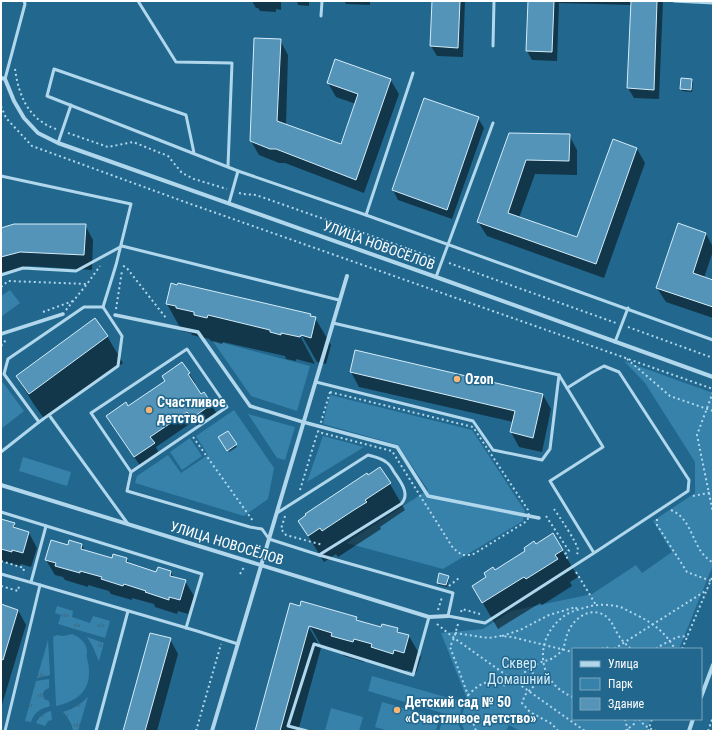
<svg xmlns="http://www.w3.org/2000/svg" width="714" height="732" viewBox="0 0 714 732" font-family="'Roboto Condensed',sans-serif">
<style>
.grass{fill:url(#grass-tufts)}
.green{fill:#3682aa}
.shadow{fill:#0007}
.building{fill:#5394b8;stroke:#d5ecf8}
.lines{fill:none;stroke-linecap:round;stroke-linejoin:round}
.path{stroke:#b0d7ec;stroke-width:2;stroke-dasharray:2 3;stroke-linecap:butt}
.service{stroke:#b0d7ec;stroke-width:3}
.pedestrian{stroke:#b0d7ec;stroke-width:3.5}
.minor{stroke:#b0d7ec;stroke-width:4}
.poi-dot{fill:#f8b672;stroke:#22678d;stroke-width:1.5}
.labels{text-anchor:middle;stroke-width:3;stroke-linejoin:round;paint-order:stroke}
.street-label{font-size:14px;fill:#fff;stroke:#22678d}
.poi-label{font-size:14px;font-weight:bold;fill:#fff;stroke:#22678d;text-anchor:start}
.park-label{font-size:14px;fill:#d5ecf8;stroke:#22678d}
</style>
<defs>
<pattern id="grass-tufts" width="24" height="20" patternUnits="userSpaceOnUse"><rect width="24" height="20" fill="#3682aa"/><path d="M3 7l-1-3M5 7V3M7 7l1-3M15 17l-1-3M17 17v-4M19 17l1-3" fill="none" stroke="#406a80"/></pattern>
</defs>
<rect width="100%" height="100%" fill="#22678d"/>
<g class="grass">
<polygon points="57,606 73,611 72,617 90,623 93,616 110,621 105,638 58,624 61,615 55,613"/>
<polygon points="87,637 104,643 99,661 92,645"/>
<polygon points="48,640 50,675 37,678"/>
<path d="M49 679V688L45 690 43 693 44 699 49 701 50 706C40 709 34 712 31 722L25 721 36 681Z"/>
<path d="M88 697 78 731H73C72 723 68 718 63 712 73 709 81 704 88 697Z"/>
<path d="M51 711 52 720 48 721 45 726 36 723C39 717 43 713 51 711Z"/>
</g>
<g class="green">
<polygon points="10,290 20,303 1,317 1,296"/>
<polygon points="212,340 310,366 297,411 251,396"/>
<polygon points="624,361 713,393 713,565 679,649 573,649 573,719 651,719 646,731 520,731 509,725 506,731 465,731 460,721 467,699 441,633 483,629 511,611 592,594 636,565 642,573 672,552 653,521 695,493 695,462 645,383"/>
<polygon points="1,380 24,411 1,429"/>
<polygon points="330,395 472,430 525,511 523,521 443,569 346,543 428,490 398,445 323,424"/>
<polygon points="234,410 274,468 268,499 244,516 135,483 137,476 168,455 181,473 208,455 196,436"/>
<polygon points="248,414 295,427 285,460 277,458"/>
<polygon points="323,436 364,447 307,482"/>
<polygon points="190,438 202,456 182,470 170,452"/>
<polygon points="23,457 71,472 67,486 19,471"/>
<path d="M72 634C80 637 87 643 87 652 87 657 86 654 87 658 88 663 89 666 89 671 90 692 75 702 56 706L53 637 57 635 63 636Z"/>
<polygon points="372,676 463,702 459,718 368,691"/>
<polygon points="382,702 439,718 436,731 389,731 375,727"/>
<polygon points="331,708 363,717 359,731 325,731"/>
<polygon points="443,720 458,724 462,731 439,731"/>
</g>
<g class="shadow">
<polygon points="252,1 281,1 281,10 276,9 276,12 260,11 258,8 256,8"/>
<polygon points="297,1 309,1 309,6 298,5"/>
<polygon points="344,1 370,1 370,5 346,4"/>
<polygon points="433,1 465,1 463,57 437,56 431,46"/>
<polygon points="529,1 663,1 659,99 634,98 628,88 631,5 559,3 557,61 532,60 527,51"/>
<polygon points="280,40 288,55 286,125 342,146 356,104 336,97 328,83 390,79 399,94 364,193 285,163 279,163 259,155 251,141"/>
<polygon points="692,80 693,82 692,92 682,91 681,89"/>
<polygon points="478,118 484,128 452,219 398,200 393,190"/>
<polygon points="509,134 569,135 577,150 577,175 535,174 519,218 578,238 613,140 637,149 645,163 604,278 487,236 478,222"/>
<polygon points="85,225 93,240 92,270 29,266 1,273 1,229"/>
<polygon points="706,234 713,247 713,251 704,278 713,281 713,318 666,302 657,288"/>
<polygon points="167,304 310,315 311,317 315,318 331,345 326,364 317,362 301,334 299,334 315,364 296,359 296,361 286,359 285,356 223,342 222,344 211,341 209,339 192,335 191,333 182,331"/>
<polygon points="107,336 123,363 45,420 33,403 17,377"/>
<polygon points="355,352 543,395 551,409 542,452 519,447 511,432 513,422 359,387 351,372"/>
<polygon points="189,373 195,383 193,384 201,396 211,404 217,414 198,427 194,421 156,447 159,454 141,467 113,426 107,416 128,407"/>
<polygon points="227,432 237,447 229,452 219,437"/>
<polygon points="368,476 390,484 405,510 380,527 381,529 338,557 336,554 324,562 299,521"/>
<polygon points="1,520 14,524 17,530 29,533 37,548 31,567 21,564 20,566 1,561"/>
<polygon points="82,545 85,551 112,559 127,559 130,565 157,573 171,572 174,578 185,581 194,596 188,614 178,611 177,614 155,607 154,604 132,598 132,600 111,594 109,591 88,585 88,587 65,580 63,577 55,575 46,560 69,546"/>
<polygon points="536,545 562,550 578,577 570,582 572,586 542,605 540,603 498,629 473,586"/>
<polygon points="448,577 449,579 447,587 439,585 438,583"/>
<polygon points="291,604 356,618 359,622 382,628 397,629 400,634 409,636 421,657 416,673 406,670 405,674 384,668 382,664 365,660 364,662 344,656 341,652 322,647 310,626 308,626 321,648 298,731 256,731"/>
<polygon points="1,605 18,610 26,625 1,708"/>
<polygon points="170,639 178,654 157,731 124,731"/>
</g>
<g class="building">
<polygon points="432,1 460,1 458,48 430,46"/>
<polygon points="528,1 554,1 552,52 526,51"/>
<polygon points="631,1 657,1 654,90 627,88"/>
<polygon points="254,38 281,39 277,121 341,144 358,94 327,83 335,59 391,79 356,180 276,149 270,149 250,141"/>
<polygon points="681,78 692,79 691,90 680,89"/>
<polygon points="424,98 479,117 447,210 392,190"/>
<polygon points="509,133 570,134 569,161 526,160 508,213 577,237 613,139 637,148 596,264 477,222"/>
<polygon points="678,223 706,233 693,273 713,280 713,307 656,288"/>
<polygon points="14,224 86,224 84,255 20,252 1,257 1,228"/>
<polygon points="171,283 177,285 178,283 311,314 310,316 316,317 311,338 301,335 300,337 281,333 281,335 270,332 270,330 208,315 207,318 194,315 194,312 176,308 176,306 166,304"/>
<polygon points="95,318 108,336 29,394 16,376"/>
<polygon points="355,350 543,394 533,438 510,432 515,411 350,372"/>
<polygon points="182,362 190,373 188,374 201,394 204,392 212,404 192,418 187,412 150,437 155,443 134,457 106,416 126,402 128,406 165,381 162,376"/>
<polygon points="228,431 237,444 227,451 218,437"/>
<polygon points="380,467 391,483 365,500 367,502 354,510 322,531 320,528 308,536 298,521 306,515 305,514 367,473 368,475"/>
<polygon points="1,519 15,523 13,527 29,532 23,553 12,550 12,552 1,549"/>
<polygon points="553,533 563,550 555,555 558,559 526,579 524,577 482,603 472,586 486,577 484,573 493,567 495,570 525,551 524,548 534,541 536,544"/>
<polygon points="51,540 68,545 69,540 82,544 81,549 112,558 113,554 127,558 126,562 156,572 158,567 171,571 170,576 186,580 180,600 169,597 169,600 145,592 146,591 124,584 123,586 101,579 102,577 80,571 80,573 55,566 56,563 45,560"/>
<polygon points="439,573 449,576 446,585 437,583"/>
<polygon points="301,601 357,617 356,620 381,627 382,624 398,628 397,632 409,635 404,653 394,650 393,654 371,647 372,644 354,639 353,642 331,636 332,633 309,626 280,731 255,731 290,603 300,606"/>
<polygon points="1,604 18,610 3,660 1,659"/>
<polygon points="150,633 171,638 145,731 123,731"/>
</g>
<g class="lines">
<g class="path">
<path d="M15 69C16 75 17 82 19 88 25 108 36 122 56 129"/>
<polyline points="1,106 6,118 32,146 185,202 713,389"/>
<polyline points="68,133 108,147 133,142 168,156 182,173 194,179 227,189"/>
<polyline points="239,193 243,194 256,195 437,259"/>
<polyline points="449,263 616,323"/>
<polyline points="123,266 126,267 166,318"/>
<polyline points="1,287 8,281 87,284"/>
<polyline points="116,309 122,271"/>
<polyline points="66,310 87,284 100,266"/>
<polyline points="43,312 73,301"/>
<polyline points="628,327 713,358"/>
<polyline points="1,346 6,340"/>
<polyline points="627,359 670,396 713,411"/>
<polygon points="330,392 473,427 528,510 529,516 527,521 472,555 462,555 453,548 392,451 318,432"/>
<polyline points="713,392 697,435 713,513"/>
<polyline points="193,437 253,521"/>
<polyline points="300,490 317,434"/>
<polyline points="693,496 713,492"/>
<path d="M554 509C559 516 578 544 578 550 578 553 577 554 576 556"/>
<path d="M671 510C688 517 691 535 700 550 703 555 708 559 713 563"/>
<polyline points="285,516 281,529 286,535 323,545"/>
<polyline points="546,516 569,551 565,554 569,561"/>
<polyline points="657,519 657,525 687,572 711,581"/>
<polyline points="250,554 251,550 260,546"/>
<polyline points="1,561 24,568 23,574"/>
<polyline points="576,572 596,605"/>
<polyline points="240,574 244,567"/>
<polyline points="1,586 18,591 19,586"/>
<polyline points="449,586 459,578"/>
<polyline points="438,610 442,597"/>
<polyline points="461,612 462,609 480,614"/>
<polyline points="437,624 454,638 585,731"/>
<polyline points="458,624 454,638 450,647 468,695 473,722 476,731"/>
<polyline points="455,633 489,638 500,636 512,637 573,652"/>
<polyline points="502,636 520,630 549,615 576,607 577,610"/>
<polyline points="602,649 605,647 612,649"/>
<polyline points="614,649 707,590"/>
<polyline points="656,649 660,646 677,637 688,636"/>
<polyline points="682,649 713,575"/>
<path d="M468 695C474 689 483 681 492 682 498 683 501 686 507 685 518 682 525 669 535 665"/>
<path d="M573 697C535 682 533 636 567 614 573 611 580 609 587 607 597 604 609 604 620 607 626 609 631 613 637 615 654 624 665 632 675 649"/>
<polyline points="625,719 628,731"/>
<path d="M639 719C644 726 648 728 656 731"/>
<polyline points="196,731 221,644"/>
<path d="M558 731 552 724 530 712 522 703 525 695 534 686C534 681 532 675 533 670 535 661 546 662 553 658 556 656 560 653 562 650 565 646 565 640 567 635 571 622 585 609 599 613 611 616 613 627 619 636 622 641 627 645 631 649"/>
<polyline points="625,731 634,724 635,719"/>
<polyline points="648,731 652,719"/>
<polyline points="708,731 713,717"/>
</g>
<g class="service">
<polyline points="138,1 176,62 232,63 228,166"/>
<polyline points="674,1 713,3"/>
<polyline points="321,16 322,1"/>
<polyline points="493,46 494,1"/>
<polyline points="5,79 25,4 24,1"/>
<polyline points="58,143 71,105"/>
<polyline points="194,153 186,115 54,69 47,96 238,171 366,215 713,340"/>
<polyline points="1,176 131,204 116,265 103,307"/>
<polyline points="229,203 238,171"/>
<polyline points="366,215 413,73"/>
<polyline points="1,275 23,268 76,271 122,246 339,300"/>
<polyline points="436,277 493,123"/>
<polyline points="333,323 559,375 567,388"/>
<polyline points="615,342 628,308"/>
<polyline points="316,382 473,421 493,450 542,460 550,449 559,375"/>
<polyline points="49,415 128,524"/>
<polyline points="39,422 4,374 8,359 84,307 103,307"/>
<polyline points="1,452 39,422 118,366 122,336 103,307"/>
<polyline points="131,472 227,407 187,349 91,413 131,472 127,491 250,527 262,529 269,539 319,555 453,593 448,616 485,623 594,553 688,491 689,480 619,372 604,366 591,373 567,388 603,447 550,481 594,553"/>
<polyline points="1,512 202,574 186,628"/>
<path d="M277 513 368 455C375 457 381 458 386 462 390 464 392 469 394 472 400 481 411 494 401 504L319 555"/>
<polyline points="1,574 40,585 197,631 238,644"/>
<polyline points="31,582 46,526"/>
<polyline points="5,731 40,585"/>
<polyline points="96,731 128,611"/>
<polyline points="307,731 288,726 314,644 413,675 429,617"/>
</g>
<g class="pedestrian">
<polyline points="115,315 198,332 250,406 303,422 397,447 428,496 539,518"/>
<polyline points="1,334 63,314"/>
</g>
<g class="minor">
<polyline points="1,78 5,79 14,101 24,118 38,133 58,143 436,277 713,377"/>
<polyline points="1,485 429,617 448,616"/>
<polyline points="701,697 713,665"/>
<polyline points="212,731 347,276"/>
<polyline points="689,731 693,719"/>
</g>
</g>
<g class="poi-dot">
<circle cx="457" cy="379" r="4"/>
<circle cx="149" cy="410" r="4"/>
<circle cx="397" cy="710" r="4"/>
</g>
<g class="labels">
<g class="street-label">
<text transform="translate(379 245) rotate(20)" y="5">УЛИЦА НОВОСЁЛОВ</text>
<text transform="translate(227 543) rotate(17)" y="5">УЛИЦА НОВОСЁЛОВ</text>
</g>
<g class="poi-label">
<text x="465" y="384">Ozon</text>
<text x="157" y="407">Счастливое<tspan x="157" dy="16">детство</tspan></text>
<text x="405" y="707">Детский сад № 50<tspan x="405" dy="16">«Счастливое детство»</tspan></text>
</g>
<g class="park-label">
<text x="519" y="668">Сквер<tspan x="519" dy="16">Домашний</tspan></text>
</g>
</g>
<rect width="714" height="732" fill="none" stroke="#ffffff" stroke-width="4"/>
<rect x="572" y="648" width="130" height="72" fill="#22678d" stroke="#7aa4bb"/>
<rect x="580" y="661" width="20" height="6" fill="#b0d7ec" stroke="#7aa4bb"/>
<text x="608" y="668" font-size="12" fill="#ffffff">Улица</text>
<rect x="580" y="678" width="20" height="12" fill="#3682aa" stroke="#7aa4bb"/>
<text x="608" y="688" font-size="12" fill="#ffffff">Парк</text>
<rect x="580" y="698" width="20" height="12" fill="#5394b8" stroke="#7aa4bb"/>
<text x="608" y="708" font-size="12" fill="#ffffff">Здание</text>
</svg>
